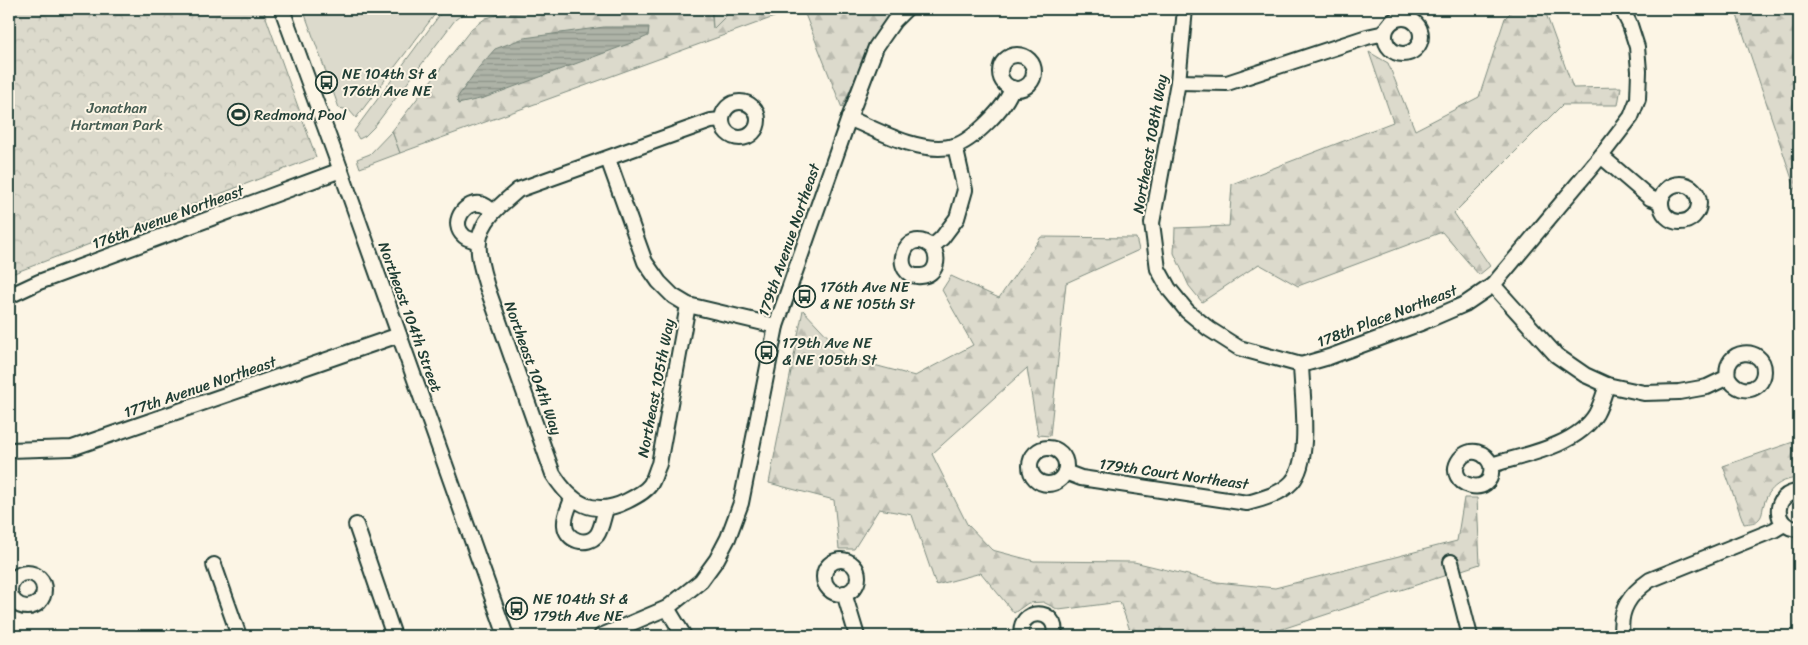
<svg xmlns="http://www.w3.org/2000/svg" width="1808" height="645" viewBox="0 0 1808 645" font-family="Sriracha,sans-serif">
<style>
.green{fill:#dcdacc;stroke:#7e8c80}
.forest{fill:url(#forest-firs);stroke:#7e8c80}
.park{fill:url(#park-crowns);stroke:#7e8c80}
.water{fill:url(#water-rules);stroke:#758479}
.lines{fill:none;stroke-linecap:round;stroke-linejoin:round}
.minor-casing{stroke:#1f3d34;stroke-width:18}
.minor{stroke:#fcf5e5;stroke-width:14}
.labels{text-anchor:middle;stroke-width:4;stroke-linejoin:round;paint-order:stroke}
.poi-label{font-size:15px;fill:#1f3d34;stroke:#fcf5e5;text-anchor:start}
.park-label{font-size:15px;fill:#455c52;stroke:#fcf5e5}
.street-label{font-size:15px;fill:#1f3d34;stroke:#fcf5e5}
</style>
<defs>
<pattern id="forest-firs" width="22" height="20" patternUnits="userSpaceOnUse" patternTransform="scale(1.25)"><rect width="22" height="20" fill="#dcdacc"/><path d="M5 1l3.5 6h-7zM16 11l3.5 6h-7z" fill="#bcbcb0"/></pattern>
<pattern id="park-crowns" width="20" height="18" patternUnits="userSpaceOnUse" patternTransform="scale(1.25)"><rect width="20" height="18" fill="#dcdacc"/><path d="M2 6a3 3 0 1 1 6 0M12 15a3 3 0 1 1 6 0" fill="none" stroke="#bcbcb0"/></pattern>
<pattern id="water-rules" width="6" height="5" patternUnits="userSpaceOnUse" patternTransform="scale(1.25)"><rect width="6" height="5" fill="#aeb3a7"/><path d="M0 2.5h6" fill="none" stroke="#8d9389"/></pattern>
</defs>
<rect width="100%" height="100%" fill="#fcf5e5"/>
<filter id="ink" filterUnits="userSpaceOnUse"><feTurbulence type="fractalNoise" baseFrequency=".02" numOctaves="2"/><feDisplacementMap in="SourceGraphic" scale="10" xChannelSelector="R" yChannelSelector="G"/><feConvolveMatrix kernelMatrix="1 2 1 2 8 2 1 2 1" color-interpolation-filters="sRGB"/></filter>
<g filter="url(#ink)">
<g class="green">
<polygon points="303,9 439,9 356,118 349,110 339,108"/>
<polygon points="444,9 469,9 455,20 374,127 365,136 359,139 354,131"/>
<polygon points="712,9 733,9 713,30"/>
<polygon points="392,131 400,153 360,168 357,159 370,154"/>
</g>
<g class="forest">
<polygon points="575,9 711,9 713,29 733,9 796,9 400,153 392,131 472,28 486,18 501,14"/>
<polygon points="803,9 896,9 874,36 842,108"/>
<polygon points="1514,9 1541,9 1545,11 1573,88 1621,87 1618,105 1562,105 1454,213 1490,266 1479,275 1442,232 1298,286 1259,264 1202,302 1189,286 1174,253 1175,228 1229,226 1232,184 1393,122 1369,52 1388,63 1415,130 1479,97 1505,18"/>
<polygon points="1735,9 1799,9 1799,200"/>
<polygon points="1041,237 1136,238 1139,250 1066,283 1050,436 1038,435 1027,368 932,454 967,524 992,550 1034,561 1134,562 1217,582 1275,588 1457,541 1464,498 1477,498 1480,564 1261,636 1132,636 1120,602 1059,610 1043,602 1028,603 1014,613 981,573 936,585 912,515 879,509 854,549 839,549 834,500 769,483 803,310 848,358 915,376 973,345 942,290 951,276 999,298"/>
<path d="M1799 440V478C1782 479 1769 487 1764 504 1762 510 1763 515 1759 519 1756 523 1750 523 1744 524L1723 466Z"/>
<polygon points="1799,595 1799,636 1791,636 1795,633 1796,596"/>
</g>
<polygon class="park" points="9,9 263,9 316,157 9,275"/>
<polygon class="water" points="604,27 649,27 648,36 639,40 484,98 458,104 457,98 479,67 495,49 524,38"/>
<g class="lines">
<defs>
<g id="minor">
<polyline points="282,9 336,157 506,636"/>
<circle cx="1403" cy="36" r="18"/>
<circle cx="1017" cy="72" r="17"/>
<polyline points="1178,82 1227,83 1367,37 1385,33"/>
<circle cx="740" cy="120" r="18"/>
<path d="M849 118C878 131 922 155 954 146 965 143 980 130 988 122 997 113 1008 101 1012 88"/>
<polyline points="1601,156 1650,198 1661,202"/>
<polyline points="608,159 645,262 659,282 673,296 688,305 776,326"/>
<circle cx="1680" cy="203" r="19"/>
<path d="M479 242C474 240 467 239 464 236 450 224 463 202 480 204 485 204 489 209 493 211"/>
<path d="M932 247C940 258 937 275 921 276 889 279 903 223 932 247L942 238 957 218 965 190 955 146"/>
<path d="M1493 285 1556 355 1585 375 1607 385 1644 393 1679 392 1707 387 1728 377C1734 388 1747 394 1758 385 1762 381 1764 376 1764 371 1764 345 1722 348 1728 377"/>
<polyline points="9,296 39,282 341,170"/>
<path d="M688 305 659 464C656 470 654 480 650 485 645 492 635 497 627 501 593 518 571 503 553 474L487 287C483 273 477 255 479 241 482 218 502 204 518 190L711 121 722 120"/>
<polyline points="1301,365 1329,357 1421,323 1465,304 1493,285 1601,156 1631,117 1638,99 1639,71 1637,47 1630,25 1622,9"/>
<circle cx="1048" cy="466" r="18"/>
<polyline points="9,450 72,448 399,335"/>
<path d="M1491 465C1496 502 1441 485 1460 459 1470 446 1486 452 1491 465 1524 455 1577 446 1596 414 1601 405 1604 394 1607 385"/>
<path d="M1065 472 1081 478 1247 503C1262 499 1281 494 1292 482 1312 459 1302 396 1301 365L1239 348 1209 329 1187 311 1169 289 1158 269 1152 223 1178 82 1185 9"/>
<path d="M1799 492C1772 492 1772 529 1799 529"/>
<path d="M572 499C569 507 564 516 565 525 566 541 587 547 597 535 602 528 603 517 606 509"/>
<polyline points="356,525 394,636"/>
<circle cx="841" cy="577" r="17"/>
<polyline points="1451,562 1470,636"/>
<polyline points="214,565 239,636"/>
<circle cx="27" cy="590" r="17"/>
<polyline points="844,593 857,636"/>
<polyline points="667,608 684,636"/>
<polyline points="601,636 667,608 701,581 717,559 728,538 741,503 776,326 849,118 876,47 894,21 906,9"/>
<path d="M1022 636C1016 607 1060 607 1054 636"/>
<path d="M1622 636C1618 610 1630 594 1650 580L1774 530 1784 524"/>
</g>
</defs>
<use href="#minor" class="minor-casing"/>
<use href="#minor" class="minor"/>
</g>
</g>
<defs>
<symbol id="bus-ring" viewBox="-11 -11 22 22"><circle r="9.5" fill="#fcf5e5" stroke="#1f3d34" stroke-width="1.5"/><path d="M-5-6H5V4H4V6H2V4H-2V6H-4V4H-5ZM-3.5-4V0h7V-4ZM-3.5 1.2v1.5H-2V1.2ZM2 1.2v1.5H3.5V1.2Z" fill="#1f3d34"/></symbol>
<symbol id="stadium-ring" viewBox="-11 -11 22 22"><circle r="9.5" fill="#fcf5e5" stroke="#1f3d34" stroke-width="1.5"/><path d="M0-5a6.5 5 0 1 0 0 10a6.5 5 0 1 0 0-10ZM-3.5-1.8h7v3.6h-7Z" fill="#1f3d34"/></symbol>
</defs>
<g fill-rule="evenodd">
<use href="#bus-ring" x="314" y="70" width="25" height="25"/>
<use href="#stadium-ring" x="226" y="102" width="25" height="25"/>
<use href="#bus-ring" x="792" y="284" width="25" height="25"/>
<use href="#bus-ring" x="754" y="340" width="25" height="25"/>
<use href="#bus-ring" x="504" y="596" width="25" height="25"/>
</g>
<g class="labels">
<g class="poi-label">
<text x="342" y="79">NE 104th St &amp;<tspan x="342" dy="17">176th Ave NE</tspan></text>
<text x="254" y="120">Redmond Pool</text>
<text x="820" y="292">176th Ave NE<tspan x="820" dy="17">&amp; NE 105th St</tspan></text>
<text x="782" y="348">179th Ave NE<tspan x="782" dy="17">&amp; NE 105th St</tspan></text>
<text x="533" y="604">NE 104th St &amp;<tspan x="533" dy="17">179th Ave NE</tspan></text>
</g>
<g class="park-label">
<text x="117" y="113">Jonathan<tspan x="117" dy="17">Hartman Park</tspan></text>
</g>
<g class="street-label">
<text transform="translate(1150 144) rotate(-80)" y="5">Northeast 108th Way</text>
<text transform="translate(168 217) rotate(-20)" y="5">176th Avenue Northeast</text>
<text transform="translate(789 240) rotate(-71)" y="5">179th Avenue Northeast</text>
<text transform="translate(1387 316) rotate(-21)" y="5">178th Place Northeast</text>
<text transform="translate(410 317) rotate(70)" y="5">Northeast 104th Street</text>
<text transform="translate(533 368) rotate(70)" y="5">Northeast 104th Way</text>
<text transform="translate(200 387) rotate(-19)" y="5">177th Avenue Northeast</text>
<text transform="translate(656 388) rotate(-79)" y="5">Northeast 105th Way</text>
<text transform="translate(1174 474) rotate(8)" y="5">179th Court Northeast</text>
</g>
</g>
<rect width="1808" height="645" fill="none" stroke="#fcf5e5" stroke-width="30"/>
<rect x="15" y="15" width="1778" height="615" fill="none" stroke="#1f3d34" stroke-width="2" filter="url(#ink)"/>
</svg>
